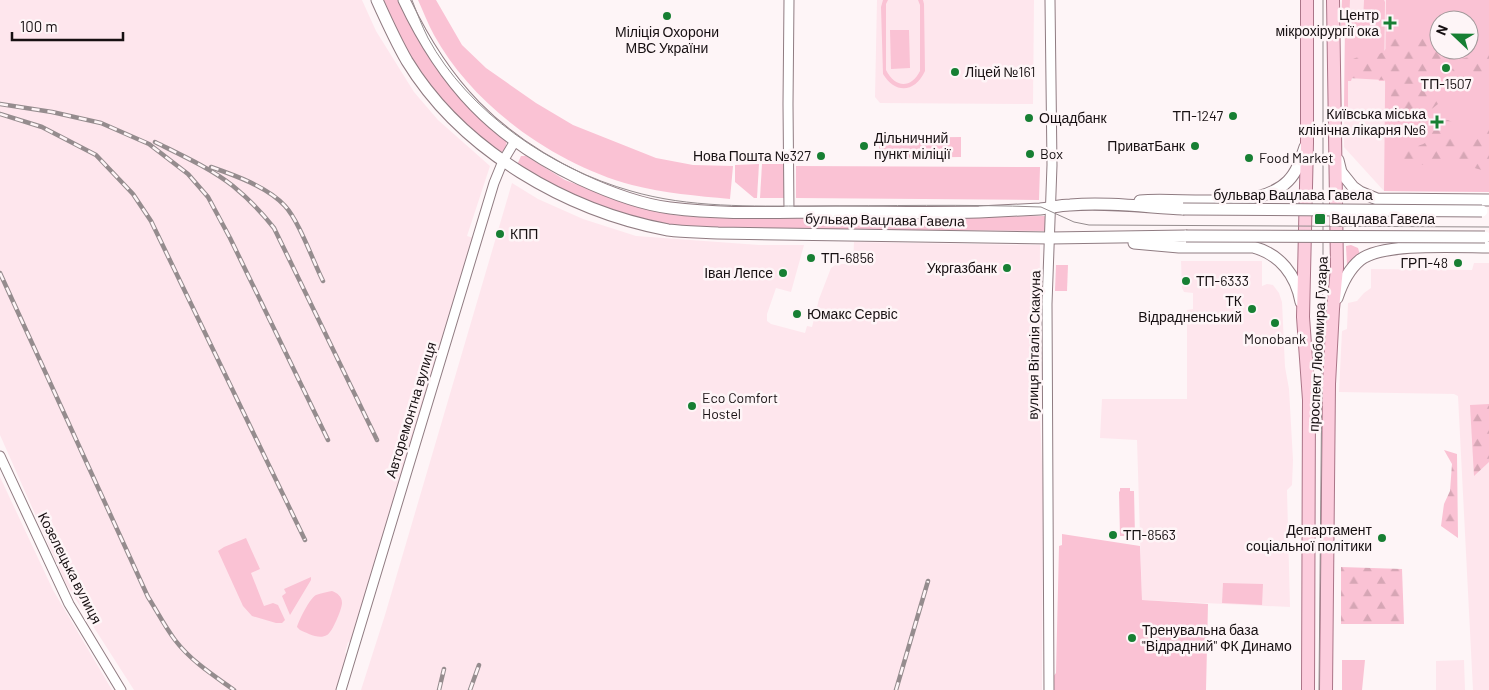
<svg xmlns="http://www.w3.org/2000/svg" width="1489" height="690" viewBox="0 0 1489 690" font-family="Barlow,sans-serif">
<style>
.built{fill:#fee6ed;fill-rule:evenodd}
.green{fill:#fac2d4;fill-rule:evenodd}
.forest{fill:url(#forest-firs)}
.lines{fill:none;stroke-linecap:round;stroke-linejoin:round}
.minor-casing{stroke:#907c82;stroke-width:11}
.secondary-casing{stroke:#907c82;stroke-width:13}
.primary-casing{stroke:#ab7588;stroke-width:14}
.minor{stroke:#fff;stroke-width:9}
.secondary{stroke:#fff;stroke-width:11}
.primary{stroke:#fccddd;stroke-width:12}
.tram{stroke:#958c8e;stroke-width:1}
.rail-casing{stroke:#958c8e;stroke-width:4.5}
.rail{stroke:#fef5f7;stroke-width:2.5;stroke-dasharray:8;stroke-linecap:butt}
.secondary-bridge-casing{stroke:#907c82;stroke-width:13;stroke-linecap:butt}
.secondary-bridge{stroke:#fff;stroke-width:11}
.poi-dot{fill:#177f33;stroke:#fef5f7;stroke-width:2}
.labels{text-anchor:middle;stroke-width:5;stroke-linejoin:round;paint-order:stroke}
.poi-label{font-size:14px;fill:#171012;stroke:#fef5f7;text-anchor:start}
.street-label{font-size:14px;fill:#171012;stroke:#fef5f7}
</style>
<defs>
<pattern id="forest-firs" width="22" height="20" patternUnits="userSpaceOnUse" patternTransform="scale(1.25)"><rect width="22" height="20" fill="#fac2d4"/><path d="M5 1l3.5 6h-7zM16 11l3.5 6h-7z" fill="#d6a6b5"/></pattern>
</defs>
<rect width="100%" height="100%" fill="#fef5f7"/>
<g class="built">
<polygon points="0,0 362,0 376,31 414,92 438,120 490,166 467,236 477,239 358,645 348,642 345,653 350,656 343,690 134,690 66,584 0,435"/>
<polygon points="877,0 1034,0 1033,104 880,103 875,97"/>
<path d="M1342 0H1489V192L1384 191 1344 147 1345 27H1341ZM1439 20H1469V50H1439Z"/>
<polygon points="512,183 538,199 583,219 636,236 759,245 804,245 791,292 776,288 767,314 767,321 771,324 805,333 807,326 812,327 819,299 831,268 837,264 853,264 854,242 1040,245 1039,388 1043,490 1042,690 361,690 385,615"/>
<polygon points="1181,261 1262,261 1262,286 1267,284 1273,285 1279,293 1282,302 1285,367 1289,389 1293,460 1292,485 1287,490 1290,607 1142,600 1137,440 1100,438 1102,399 1187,399 1187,310 1193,309 1193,293 1184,292 1182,288"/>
<polygon points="1474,263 1489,263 1489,690 1473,690 1458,396 1454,394 1339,392 1342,331 1347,329 1348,303 1357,301 1364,293 1371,288 1371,269 1472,270"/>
<polygon points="0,477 53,590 112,690 0,690"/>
<polygon points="1464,660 1465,690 1436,690 1436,661"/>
</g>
<g class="green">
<path d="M382 0H400L407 17 507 141 505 149 499 154C488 144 475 134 464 124 427 90 401 46 382 0Z"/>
<path d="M418 0H436L462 45 486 68 536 103 573 125 656 158 693 165 733 166 730 199C697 196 664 193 632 185 554 164 473 106 434 35 428 24 423 11 418 0Z"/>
<path d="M883 0H888L886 4V70C895 88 911 89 920 71V5L918 0H923L924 4 925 71C915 93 895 94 883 74L881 7Z"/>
<polygon points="1342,0 1350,0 1349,22 1363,22 1364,0 1384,0 1385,2 1384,81 1379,81 1377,76 1352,78 1351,81 1348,81 1348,108 1344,108 1345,27 1341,27"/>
<path d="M1386 0H1489V192L1384 191ZM1439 20H1469V50H1439Z"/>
<polygon points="890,30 909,30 910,68 891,69"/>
<polygon points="961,137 961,157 879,158 879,138"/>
<polygon points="521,156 526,156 565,180 629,204 673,215 713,218 1046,216 1046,231 712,229 671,226 625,215 559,191 517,165"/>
<polygon points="759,164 757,198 754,198 735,182 735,165"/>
<polygon points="762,164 784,164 785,198 760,198"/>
<polygon points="796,166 1040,167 1039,200 796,198"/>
<polygon points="1351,245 1358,248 1360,255 1347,266 1346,246"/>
<polygon points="1056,265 1068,265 1067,291 1055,291"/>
<polygon points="1120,488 1130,488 1130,491 1134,491 1135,536 1120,536 1119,492 1120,491"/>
<polygon points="1062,534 1140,546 1142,600 1208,604 1206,690 1052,690 1052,678 1056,673 1059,546 1062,545"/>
<polygon points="246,538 260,569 251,573 264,606 273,603 278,605 285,620 282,623 276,623 252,616 243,606 218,551 224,547"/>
<polygon points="311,577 311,580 290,615 282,596 286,593 284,589"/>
<polygon points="1223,583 1263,584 1262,605 1222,603"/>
<path d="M332 591C337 593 342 596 342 603 342 609 332 633 327 635 319 640 307 633 300 630L297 627C299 620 310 598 316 595 321 593 327 592 332 591Z"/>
<polygon points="1342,660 1365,660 1362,690 1342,690"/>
</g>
<g class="forest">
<path d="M1393 35C1411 37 1425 35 1439 47V50L1444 51V58L1434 86V91L1439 93 1438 104 1428 112 1427 116 1432 122 1448 120 1456 124 1457 139C1470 146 1482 139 1489 128V172L1449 161 1398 168 1397 155C1407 143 1412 150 1425 143L1426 138 1422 131 1413 126 1407 128 1398 137 1390 133 1391 89 1384 80 1348 78C1344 47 1369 62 1383 52 1388 48 1390 41 1393 35Z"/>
<polygon points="1489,52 1489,79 1472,71 1465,74 1457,75 1452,70 1457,60"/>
<polygon points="1489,404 1489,462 1474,476 1470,405"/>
<polygon points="1444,450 1457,454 1458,538 1441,526 1444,504 1450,491 1452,464"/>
<polygon points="1341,567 1402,569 1404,624 1341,624"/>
</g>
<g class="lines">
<defs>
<g id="minor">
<polyline points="789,212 788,104 789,0"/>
<polyline points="0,456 69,604 121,690"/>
<polyline points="341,690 494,183 503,161 515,141"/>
<polyline points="1049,690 1047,304 1052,165 1050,0"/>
</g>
<g id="secondary">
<path d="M377 0C386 20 396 42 407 61 462 151 567 211 668 230 684 232 702 232 718 233L1050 238 1186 236"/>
<path d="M404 0C444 85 494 138 580 179 608 192 638 204 670 208 725 215 780 212 835 212 883 212 931 213 979 212 999 211 1019 210 1040 209 1050 208 1060 205 1070 205 1107 202 1145 207 1183 209"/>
<polyline points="1338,160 1341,172 1353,187 1360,192 1377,199 1489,200"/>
<path d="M1140 201C1181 197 1258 212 1288 181 1297 172 1301 159 1305 147"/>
<path d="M1134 243 1179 247H1253C1280 254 1296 275 1301 302"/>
<path d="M1337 298C1342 283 1348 270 1360 260 1382 242 1460 247 1489 247"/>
</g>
<g id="primary">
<polyline points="1307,0 1307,143 1303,317 1309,400 1308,690"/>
<polyline points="1326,690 1329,384 1333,309 1337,268 1333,0"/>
</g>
</defs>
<use href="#minor" class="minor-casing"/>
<use href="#secondary" class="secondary-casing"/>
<use href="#primary" class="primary-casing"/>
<use href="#minor" class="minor"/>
<use href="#secondary" class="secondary"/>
<use href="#primary" class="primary"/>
<g class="tram">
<path d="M412 0C417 13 422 26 428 38 468 112 552 169 631 191 689 208 751 206 811 206 888 206 965 204 1041 207L1074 222 1089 225 1489 227"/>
<polyline points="1319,690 1323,258 1323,0"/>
</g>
<defs>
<g id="rail">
<polyline points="0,104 52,112 101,123 149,144 188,174 208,197 230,238 328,440"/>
<polyline points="0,114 42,127 96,155 133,194 151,221 305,540"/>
<path d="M155 142C181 155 210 168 233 186 249 199 262 213 274 228L377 440"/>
<path d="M211 167C234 175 268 187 285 206 299 221 313 261 323 281"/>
<path d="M0 273 148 597C157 611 165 627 175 640 191 661 213 675 234 690"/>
<polyline points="439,690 444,669"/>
<polyline points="470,690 479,665"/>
<polyline points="896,690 928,581"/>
</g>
</defs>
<use href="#rail" class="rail-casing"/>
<use href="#rail" class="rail"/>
<defs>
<g id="secondary-bridge">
<polyline points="1183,209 1482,211"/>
<polyline points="1186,236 1485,237"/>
</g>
</defs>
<use href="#secondary-bridge" class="secondary-bridge-casing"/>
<use href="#secondary-bridge" class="secondary-bridge"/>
</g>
<g class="poi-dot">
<circle cx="667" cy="16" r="5"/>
<path d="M1387.5 15.5h5v5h5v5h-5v5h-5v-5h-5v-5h5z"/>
<circle cx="1446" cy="68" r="5"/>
<circle cx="955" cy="72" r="5"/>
<circle cx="1233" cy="116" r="5"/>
<circle cx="1029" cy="118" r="5"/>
<path d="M1434.5 114.5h5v5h5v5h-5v5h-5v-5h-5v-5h5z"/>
<circle cx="864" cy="146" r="5"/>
<circle cx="1195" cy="146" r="5"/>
<circle cx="1030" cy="154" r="5"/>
<circle cx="821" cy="156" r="5"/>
<circle cx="1249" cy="158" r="5"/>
<rect x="1314" y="213" width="12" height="12" rx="2.5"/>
<circle cx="500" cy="234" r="5"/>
<circle cx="811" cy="258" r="5"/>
<circle cx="1458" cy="263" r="5"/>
<circle cx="1007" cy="268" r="5"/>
<circle cx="783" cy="273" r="5"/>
<circle cx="1186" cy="281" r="5"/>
<circle cx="1252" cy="309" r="5"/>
<circle cx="797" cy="314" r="5"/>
<circle cx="1275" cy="323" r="5"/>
<circle cx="692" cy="406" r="5"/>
<circle cx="1113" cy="535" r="5"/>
<circle cx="1382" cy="538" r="5"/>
<circle cx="1132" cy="638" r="5"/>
</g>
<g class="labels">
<g class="poi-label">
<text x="1379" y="20" text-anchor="end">Центр<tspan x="1379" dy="16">мікрохірургії ока</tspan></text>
<text x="667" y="37" text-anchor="middle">Міліція Охорони<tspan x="667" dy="16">МВС України</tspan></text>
<text x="965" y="77">Ліцей №161</text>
<text x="1446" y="89" text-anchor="middle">ТП-1507</text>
<text x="1426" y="119" text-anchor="end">Київська міська<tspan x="1426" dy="16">клінічна лікарня №6</tspan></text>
<text x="1223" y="121" text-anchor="end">ТП-1247</text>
<text x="1039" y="123">Ощадбанк</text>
<text x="874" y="143">Дільничний<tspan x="874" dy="16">пункт міліції</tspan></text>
<text x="1185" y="151" text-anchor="end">ПриватБанк</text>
<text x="1040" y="159">Box</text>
<text x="811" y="161" text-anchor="end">Нова Пошта №327</text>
<text x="1259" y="163">Food Market</text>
<text x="1331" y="224">Вацлава Гавела</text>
<text x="510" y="239">КПП</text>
<text x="821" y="263">ТП-6856</text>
<text x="1448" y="268" text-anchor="end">ГРП-48</text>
<text x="997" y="273" text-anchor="end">Укргазбанк</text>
<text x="773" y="278" text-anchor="end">Іван Лепсе</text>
<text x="1196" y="286">ТП-6333</text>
<text x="1242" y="306" text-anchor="end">ТК<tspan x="1242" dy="16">Відрадненський</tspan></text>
<text x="807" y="319">Юмакс Сервіс</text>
<text x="1275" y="344" text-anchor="middle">Monobank</text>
<text x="702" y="403">Eco Comfort<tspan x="702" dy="16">Hostel</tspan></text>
<text x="1372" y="535" text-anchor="end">Департамент<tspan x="1372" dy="16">соціальної політики</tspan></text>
<text x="1123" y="540">ТП-8563</text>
<text x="1142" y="635">Тренувальна база<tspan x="1142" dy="16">"Відрадний" ФК Динамо</tspan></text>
</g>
<g class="street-label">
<text x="1293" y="200">бульвар Вацлава Гавела</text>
<text transform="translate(885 220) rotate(1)" y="5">бульвар Вацлава Гавела</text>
<text transform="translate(1318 344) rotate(-87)" y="5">проспект Любомира Гузара</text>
<text transform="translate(1034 345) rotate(-89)" y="5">вулиця Віталія Скакуна</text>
<text transform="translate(411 410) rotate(-73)" y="5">Авторемонтна вулиця</text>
<text transform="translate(70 568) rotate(63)" y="5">Козелецька вулиця</text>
</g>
</g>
<g transform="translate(1454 35) rotate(292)"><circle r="24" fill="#fef5f7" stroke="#a2999b"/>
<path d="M0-4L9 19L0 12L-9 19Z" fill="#177f33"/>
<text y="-8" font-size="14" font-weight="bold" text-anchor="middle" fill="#171012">N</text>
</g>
<path d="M12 32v8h111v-8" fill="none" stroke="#171012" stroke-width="2.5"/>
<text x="20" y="32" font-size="15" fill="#171012" stroke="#fef5f7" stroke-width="4" paint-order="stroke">100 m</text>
</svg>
